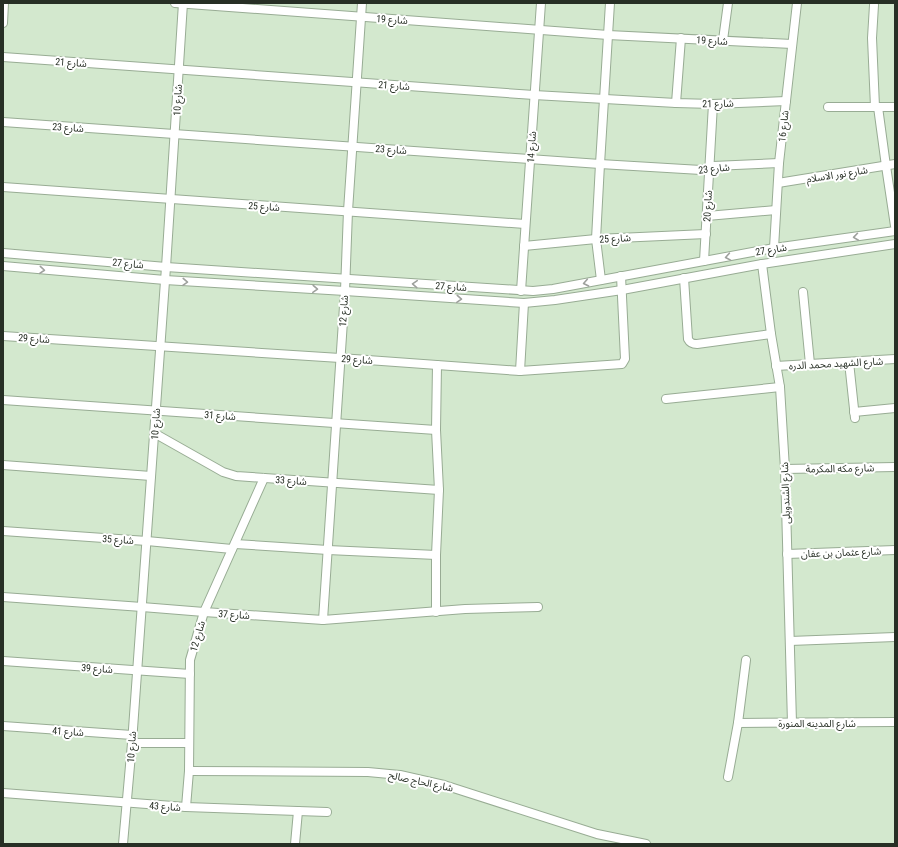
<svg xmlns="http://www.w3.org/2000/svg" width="898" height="847" viewBox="0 0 898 847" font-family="'Roboto Condensed','Noto Sans Arabic',sans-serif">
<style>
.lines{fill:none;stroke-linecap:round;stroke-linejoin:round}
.minor-casing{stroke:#98ac94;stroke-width:10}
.minor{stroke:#fff;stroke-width:8}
.oneway{stroke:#9ea19d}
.labels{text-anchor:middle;stroke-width:4;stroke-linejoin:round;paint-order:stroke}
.street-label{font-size:10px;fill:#272f25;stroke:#fff}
</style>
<rect width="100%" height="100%" fill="#d3e8ce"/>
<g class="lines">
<defs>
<g id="minor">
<polyline points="175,3 608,35 792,44"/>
<polyline points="874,5 872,38 875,107"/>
<polyline points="3,23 4,3"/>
<polyline points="723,40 728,3"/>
<polyline points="3,57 534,95 676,103 713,104 786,101"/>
<polyline points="676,103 681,38"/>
<polyline points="828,107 895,107"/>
<polyline points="878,107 886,166 895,226"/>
<polyline points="3,122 600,164 701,170 709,169 713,166 779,163"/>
<polyline points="778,183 895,164"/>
<polyline points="3,187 525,224"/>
<polyline points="707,216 776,210"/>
<polyline points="524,246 596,239 706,234"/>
<polyline points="774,248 779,163 797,3"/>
<polyline points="3,253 166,267 533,291 553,289 774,248 895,231"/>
<polyline points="704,261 713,104"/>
<polyline points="762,264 771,334 780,387 785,469 792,723"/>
<polyline points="3,266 165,280 345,291 524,303 555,300 622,290 762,264 895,244"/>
<path d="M684 278 688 339C690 343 692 344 697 344L771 334"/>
<polyline points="601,280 596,239 600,164 610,3"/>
<polyline points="521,291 541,3"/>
<polyline points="803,292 810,364"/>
<polyline points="3,336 340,358 520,371 622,364 625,359 621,276"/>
<polyline points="849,362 855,418"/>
<polyline points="776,366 895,359"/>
<polyline points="520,371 524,303"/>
<polyline points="666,399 780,387"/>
<polyline points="3,400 436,430"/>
<polyline points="854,412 895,408"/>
<polyline points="154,433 216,468 223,472 236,476 439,490"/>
<polyline points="3,465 151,476"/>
<polyline points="785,469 895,467"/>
<polyline points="3,531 147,541 232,549"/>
<polyline points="235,544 328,550 436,555"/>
<polyline points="787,554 895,550"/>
<polyline points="3,597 142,607 204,612 323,620 465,609 538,607"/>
<polyline points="436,612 436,555 439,490 436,430 437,365"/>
<polyline points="323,620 345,291 348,211 362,3"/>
<polyline points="790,641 895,637"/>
<polyline points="3,661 190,674"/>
<polyline points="738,723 895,722"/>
<polyline points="3,726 132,735"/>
<polyline points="132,743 189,743"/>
<polyline points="189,771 368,772 400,775 444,785 597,834 646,844"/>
<polyline points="728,777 738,723 746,660"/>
<polyline points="3,793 186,807 327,812"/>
<polyline points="186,807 189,771 190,660 204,612 264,478"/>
<polyline points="123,844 132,743 166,267 183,3"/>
<polyline points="295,844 298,811"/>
</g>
</defs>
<use href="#minor" class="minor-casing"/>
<use href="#minor" class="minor"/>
</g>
<defs><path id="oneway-chevron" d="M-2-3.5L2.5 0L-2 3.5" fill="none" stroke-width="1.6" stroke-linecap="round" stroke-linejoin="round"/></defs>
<g class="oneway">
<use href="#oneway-chevron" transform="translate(856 237) rotate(172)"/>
<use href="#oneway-chevron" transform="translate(728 257) rotate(170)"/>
<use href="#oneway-chevron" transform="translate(42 270) rotate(5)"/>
<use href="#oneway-chevron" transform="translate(185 282) rotate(3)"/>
<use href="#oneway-chevron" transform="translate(586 283) rotate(169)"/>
<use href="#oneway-chevron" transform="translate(415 284) rotate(-176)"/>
<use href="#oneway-chevron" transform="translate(315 289) rotate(3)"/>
<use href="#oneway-chevron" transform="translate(459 299) rotate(4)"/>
</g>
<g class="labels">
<g class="street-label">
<text transform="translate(392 19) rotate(4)" y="4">شارع 19</text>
<text transform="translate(712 40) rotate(3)" y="4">شارع 19</text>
<text transform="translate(71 62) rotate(4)" y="4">شارع 21</text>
<text transform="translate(394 85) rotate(4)" y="4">شارع 21</text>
<text transform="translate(177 100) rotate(-87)" y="4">شارع 10</text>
<text transform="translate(718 103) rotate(-1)" y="4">شارع 21</text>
<text transform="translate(783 126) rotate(-84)" y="4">شارع 16</text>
<text transform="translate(68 127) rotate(4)" y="4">شارع 23</text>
<text transform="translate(531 147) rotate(-86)" y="4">شارع 14</text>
<text transform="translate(391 149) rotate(4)" y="4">شارع 23</text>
<text transform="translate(714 168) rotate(-6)" y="4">شارع 23</text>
<text transform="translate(837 174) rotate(-9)" y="4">شارع نور الاسلام</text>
<text transform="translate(264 206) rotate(4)" y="4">شارع 25</text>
<text transform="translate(707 206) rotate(-87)" y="4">شارع 20</text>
<text transform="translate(615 238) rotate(-3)" y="4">شارع 25</text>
<text transform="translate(771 249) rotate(-9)" y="4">شارع 27</text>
<text transform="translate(128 263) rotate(5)" y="4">شارع 27</text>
<text transform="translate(451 286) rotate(4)" y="4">شارع 27</text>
<text transform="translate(343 311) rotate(-86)" y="4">شارع 12</text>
<text transform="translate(34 338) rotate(4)" y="4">شارع 29</text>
<text transform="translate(357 359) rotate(4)" y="4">شارع 29</text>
<text transform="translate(836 363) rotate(-3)" y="4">شارع الشهيد محمد الدره</text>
<text transform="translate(220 415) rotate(4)" y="4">شارع 31</text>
<text transform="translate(155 424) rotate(-86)" y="4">شارع 10</text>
<text transform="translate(840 468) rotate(-1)" y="4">شارع مكه المكرمة</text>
<text transform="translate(291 480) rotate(4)" y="4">شارع 33</text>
<text transform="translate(785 493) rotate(-92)" y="4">شارع الشندويلى</text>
<text transform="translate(118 539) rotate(4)" y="4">شارع 35</text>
<text transform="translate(841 552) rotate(-2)" y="4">شارع عثمان بن عفان</text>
<text transform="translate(234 614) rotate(4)" y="4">شارع 37</text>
<text transform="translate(197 636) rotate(-74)" y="4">شارع 12</text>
<text transform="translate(97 668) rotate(4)" y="4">شارع 39</text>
<text x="817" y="727">شارع المدينه المنورة</text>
<text transform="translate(68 731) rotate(4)" y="4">شارع 41</text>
<text transform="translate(131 747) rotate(-86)" y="4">شارع 10</text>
<text transform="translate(421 781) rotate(12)" y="4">شارع الحاج صالح</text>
<text transform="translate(165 806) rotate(4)" y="4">شارع 43</text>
</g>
</g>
<rect width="898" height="847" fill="none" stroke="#272f25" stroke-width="8"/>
</svg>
